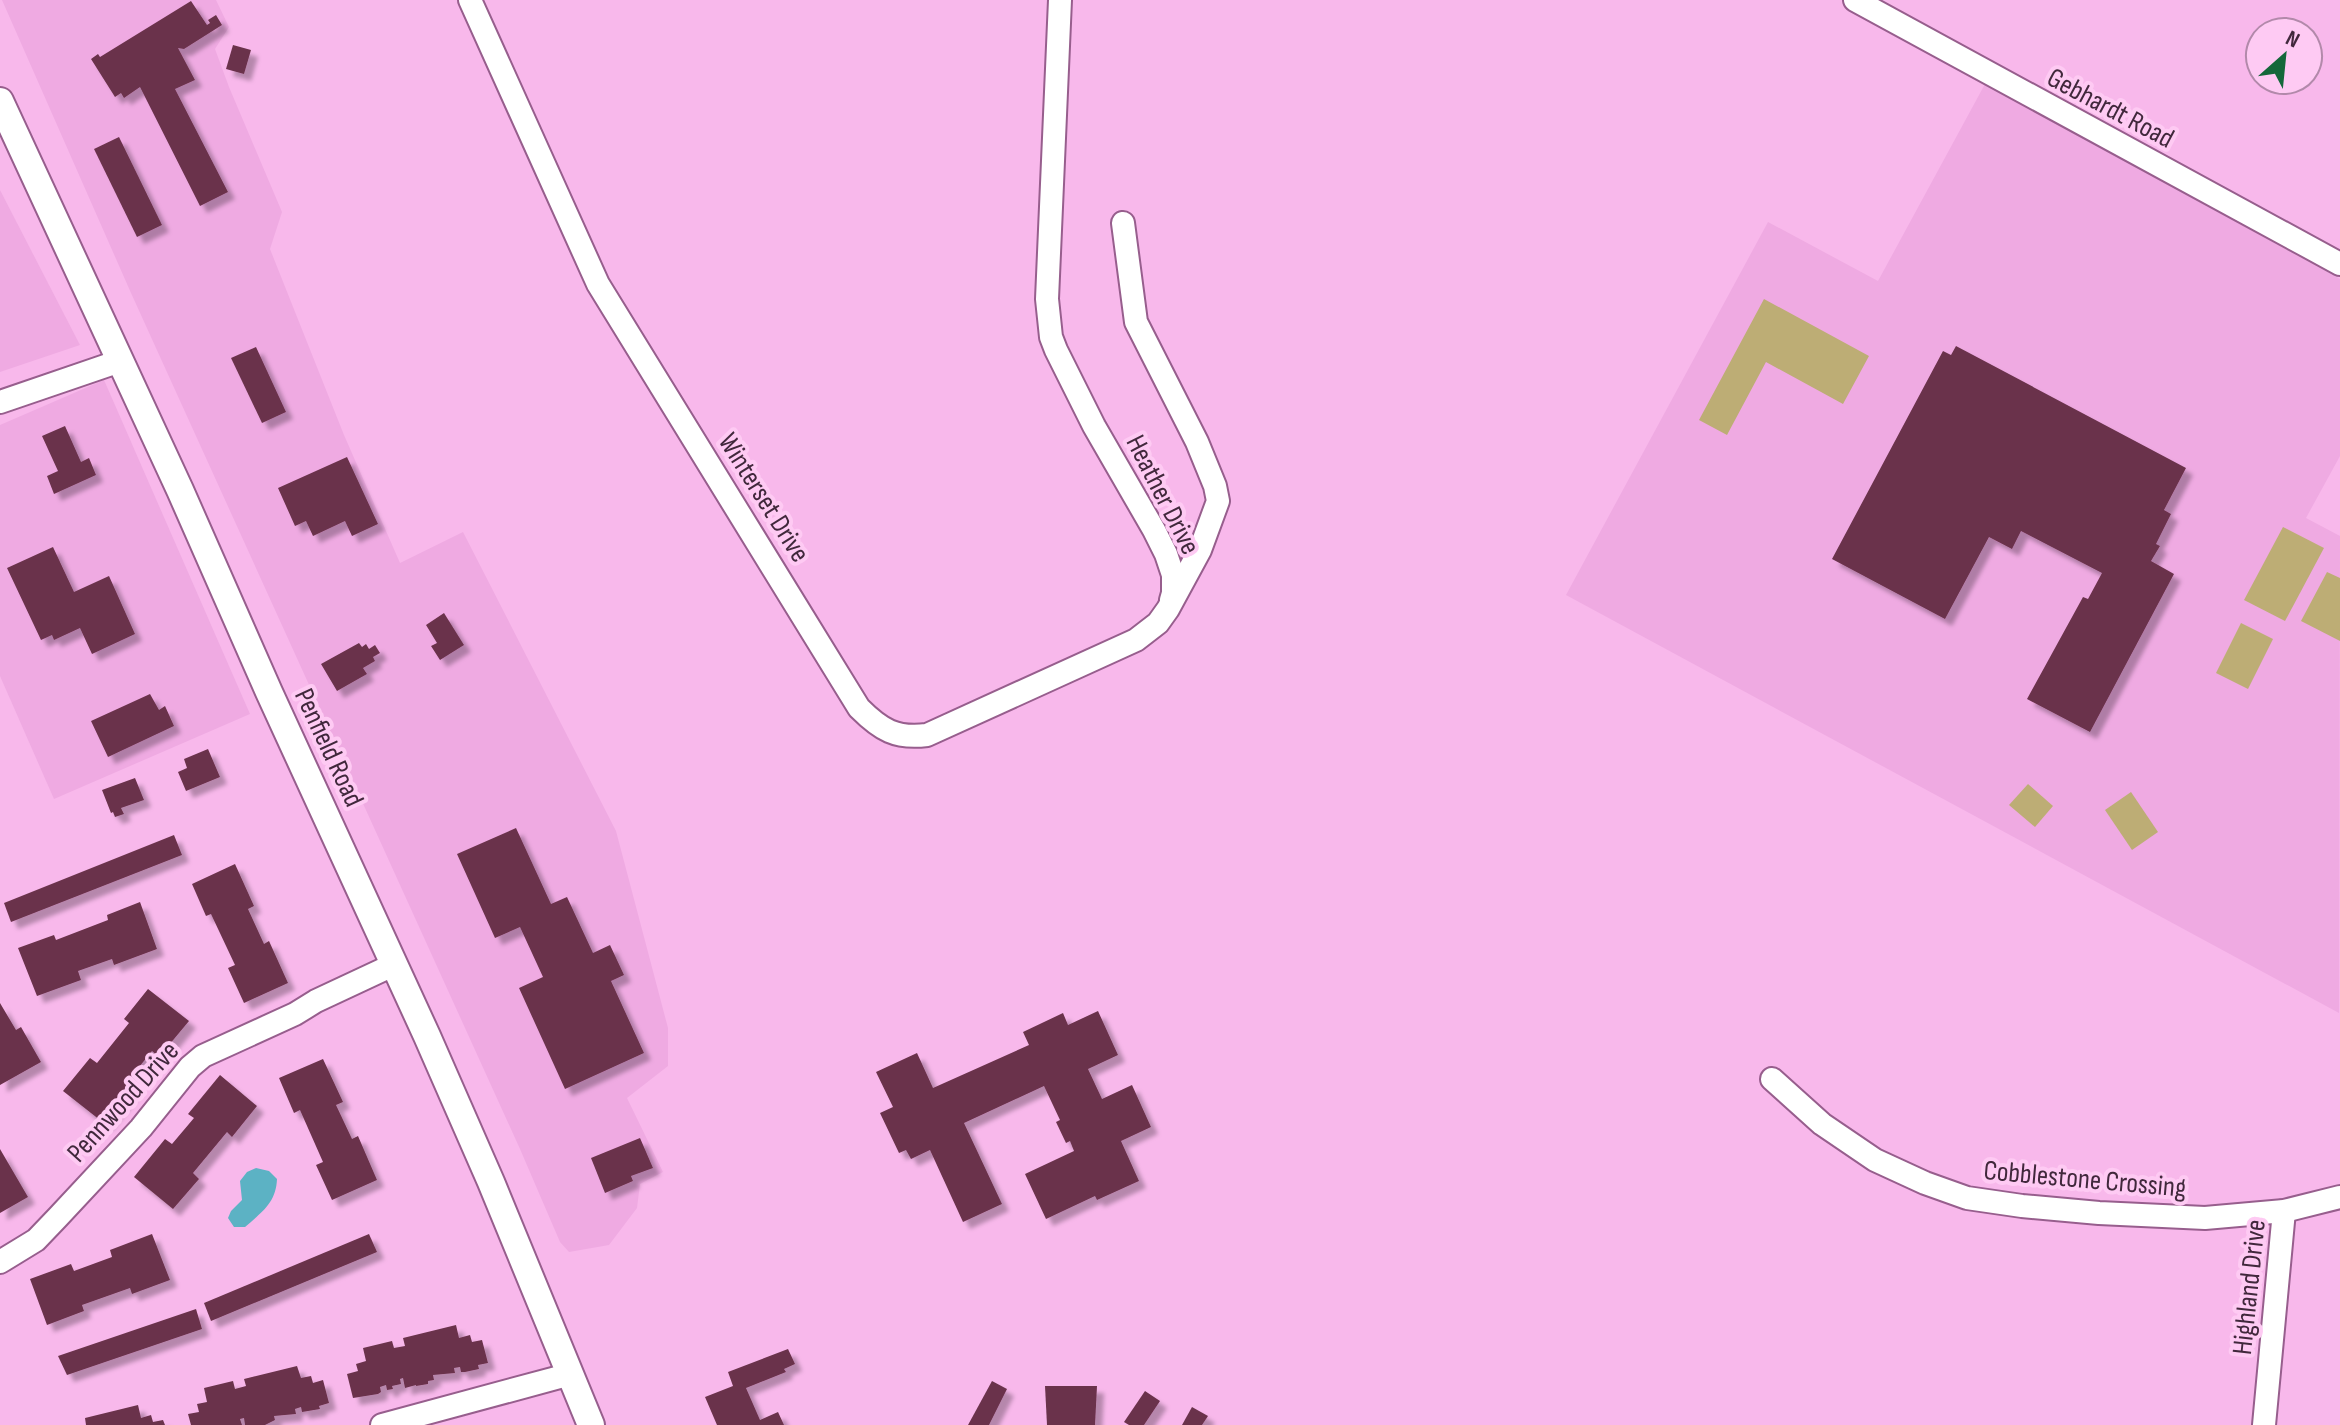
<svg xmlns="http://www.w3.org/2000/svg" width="2340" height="1425" viewBox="0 0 2340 1425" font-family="'Sofia Sans Condensed',sans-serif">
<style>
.built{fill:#efaae2}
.green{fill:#bdad75}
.water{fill:#5cb2c4}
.building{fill:#6a324b;filter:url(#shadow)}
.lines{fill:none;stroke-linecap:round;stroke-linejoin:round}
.minor-casing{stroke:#975e8d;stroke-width:26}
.tertiary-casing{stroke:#975e8d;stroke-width:30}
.minor{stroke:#fff;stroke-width:22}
.tertiary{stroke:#fff;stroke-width:26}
.labels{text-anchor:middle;stroke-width:8;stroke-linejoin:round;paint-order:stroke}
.street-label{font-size:28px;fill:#41283c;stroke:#fecaf3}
</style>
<defs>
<filter id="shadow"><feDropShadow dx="7" dy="7" stdDeviation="2" flood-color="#0004"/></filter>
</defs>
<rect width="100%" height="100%" fill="#f8b8eb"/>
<g class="built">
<polygon points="2,0 216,0 229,27 215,49 229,87 282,212 270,249 344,435 400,563 463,532 616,831 668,1028 668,1066 627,1098 663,1172 640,1184 637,1208 609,1245 569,1252 560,1242 520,1149 131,293"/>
<polygon points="1985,84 2340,279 2340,456 2306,518 2340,536 2339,1013 1566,595 1768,222 1878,281"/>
<polygon points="0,190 80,345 0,372"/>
<polygon points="104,380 250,714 54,799 0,676 0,425"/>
</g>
<g class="green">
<polygon points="1764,299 1869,356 1843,404 1766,362 1727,435 1699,420"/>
<polygon points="2283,527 2324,548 2285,621 2244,600"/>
<polygon points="2327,572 2340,578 2340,641 2301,621"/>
<polygon points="2241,623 2273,639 2248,689 2216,673"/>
<polygon points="2028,784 2053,806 2035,827 2009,805"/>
<polygon points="2131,792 2158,832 2132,850 2105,810"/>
</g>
<path class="water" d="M256 1168 269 1171 277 1179C276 1203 262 1212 245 1227H234L228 1218 231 1211 242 1200 240 1181 247 1172Z"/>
<g class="building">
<polygon points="191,1 207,25 210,23 208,20 216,15 222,25 184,49 178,48 195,80 175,89 228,192 200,206 140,87 124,98 121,93 115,97 91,59 98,54 100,57"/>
<polygon points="233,45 251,50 244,74 226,69"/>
<polygon points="119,137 162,225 137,237 94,149"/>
<polygon points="1956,346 2186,468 2164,510 2171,514 2156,544 2160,546 2151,561 2174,574 2090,732 2027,699 2083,597 2088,599 2102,573 2021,531 2012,549 1989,537 1945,619 1832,559 1943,351 1951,355"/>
<polygon points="256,347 286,412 262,423 231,358"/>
<polygon points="65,426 81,462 89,458 96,475 54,494 47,476 58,471 42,436"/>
<polygon points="347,457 378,524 352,536 345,521 313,536 306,521 295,526 278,488"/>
<polygon points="53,547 74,592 109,576 135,634 92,654 80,628 54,640 52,635 41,640 7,568"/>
<polygon points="444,613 464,645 440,660 431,646 437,643 426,625"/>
<polygon points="359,643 362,647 366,644 369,649 375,645 380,653 373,657 375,661 363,668 367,674 337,691 321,664"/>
<polygon points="150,694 159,710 165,706 174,726 108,757 91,721"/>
<polygon points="208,749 220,777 186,791 178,772 187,768 184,759"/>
<polygon points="135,778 144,800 121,808 124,814 115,817 113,812 111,813 102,790"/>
<polygon points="516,828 551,904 567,897 593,953 610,945 624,975 611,981 644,1053 565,1089 519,988 543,977 520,927 495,938 457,854"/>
<polygon points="174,835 182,855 11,922 4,903"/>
<polygon points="235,864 254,906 248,909 264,944 269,941 288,983 244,1003 228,968 235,965 211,914 206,916 192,884"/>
<polygon points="140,902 157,949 114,965 112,959 78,971 81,980 37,996 18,948 54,935 56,940 108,920 107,915"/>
<polygon points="148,989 189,1021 159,1057 152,1051 127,1082 134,1088 105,1124 63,1091 90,1058 97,1063 129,1023 124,1019"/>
<polygon points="0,1003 16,1030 21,1027 41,1062 0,1085"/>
<polygon points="1098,1011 1118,1055 1088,1069 1102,1099 1132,1085 1151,1127 1121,1141 1139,1181 1097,1200 1095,1196 1046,1219 1025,1174 1074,1151 1070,1141 1066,1143 1056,1122 1060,1120 1044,1086 964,1123 1002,1204 963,1222 930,1150 911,1159 906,1150 899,1153 880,1113 893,1107 876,1072 917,1053 933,1088 1029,1045 1023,1032 1063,1013 1068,1025"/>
<polygon points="323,1059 343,1102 336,1105 352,1139 358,1136 377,1180 332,1200 316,1165 323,1162 300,1110 294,1113 279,1078"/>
<polygon points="220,1075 257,1106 232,1137 227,1132 193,1173 199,1179 173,1209 134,1177 165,1139 172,1144 194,1118 188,1114"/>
<polygon points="640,1138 653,1168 631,1176 633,1181 605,1193 591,1158"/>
<polygon points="0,1149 28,1197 0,1213"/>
<polygon points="152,1234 170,1280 132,1294 130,1288 82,1305 84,1311 47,1325 30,1279 71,1264 74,1271 112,1257 110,1250"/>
<polygon points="369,1234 377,1252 211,1321 204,1303"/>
<polygon points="196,1309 202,1329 67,1375 58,1356"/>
<polygon points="456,1325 459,1338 470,1335 472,1342 482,1340 488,1363 478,1365 479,1369 465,1372 461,1372 460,1367 454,1368 455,1373 433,1375 434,1380 428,1381 428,1384 416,1386 416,1385 405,1388 403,1378 400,1379 401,1384 392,1386 393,1389 387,1390 386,1385 380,1387 381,1392 378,1394 353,1398 347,1374 358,1371 356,1364 366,1361 363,1348 392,1341 394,1348 405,1346 403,1338"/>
<polygon points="788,1349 795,1364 784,1369 786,1372 746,1388 760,1420 778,1412 784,1425 717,1425 705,1397 733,1386 728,1372"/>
<polygon points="297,1366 301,1378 311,1376 313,1383 323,1380 329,1403 319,1406 320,1409 302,1412 301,1407 295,1409 296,1414 274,1416 275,1420 265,1425 245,1425 244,1418 240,1419 242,1425 191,1425 188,1414 199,1412 197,1404 207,1402 204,1388 233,1381 235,1389 246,1386 244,1379"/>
<polygon points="992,1381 1007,1389 989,1425 968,1425"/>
<polygon points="1045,1386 1097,1386 1095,1425 1047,1425"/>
<polygon points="1145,1391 1160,1401 1144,1425 1129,1425 1124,1422"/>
<polygon points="138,1405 141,1418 151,1415 153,1422 163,1420 165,1425 86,1425 85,1418"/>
<polygon points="1192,1407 1208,1416 1202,1425 1182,1425"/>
</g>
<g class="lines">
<defs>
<g id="minor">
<path d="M470 0 598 284 859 708C881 730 896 739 927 735L1136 640 1158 623 1168 609 1200 550 1218 501 1215 486 1197 442 1136 322 1123 223"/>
<polyline points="1060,0 1047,299 1051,337 1056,350 1094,426 1154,530 1166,554 1173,575 1173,593 1171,600"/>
<polyline points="1855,0 2340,264"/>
<polyline points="0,402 120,361"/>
<polyline points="1772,1079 1822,1124 1875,1160 1925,1183 1967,1198 2022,1206 2099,1213 2205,1218 2284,1211 2340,1197"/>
<polyline points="0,1262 36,1240 58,1217 141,1128 190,1067 203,1056 295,1014 316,1001 393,965"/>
<polyline points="382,1425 571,1374"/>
<polyline points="2264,1425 2284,1211"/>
</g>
<polyline id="tertiary" points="0,101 180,490 269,692 427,1036 491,1182 591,1425"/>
</defs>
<use href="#minor" class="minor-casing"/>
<use href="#tertiary" class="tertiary-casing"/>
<use href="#minor" class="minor"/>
<use href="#tertiary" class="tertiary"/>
</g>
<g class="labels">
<g class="street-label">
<text transform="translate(2111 107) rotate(28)" y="10">Gebhardt Road</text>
<text transform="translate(1164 494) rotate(63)" y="10">Heather Drive</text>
<text transform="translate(765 497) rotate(58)" y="10">Winterset Drive</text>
<text transform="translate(330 747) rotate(65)" y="10">Penfield Road</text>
<text transform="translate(122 1101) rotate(-48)" y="10">Pennwood Drive</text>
<text transform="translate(2085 1178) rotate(5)" y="10">Cobblestone Crossing</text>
<text transform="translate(2248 1287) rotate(-84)" y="10">Highland Drive</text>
</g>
</g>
<g transform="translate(2284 56) rotate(27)"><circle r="38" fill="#fecaf3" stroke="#b289aa" stroke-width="2"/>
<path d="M0-6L14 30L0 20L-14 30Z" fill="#14683a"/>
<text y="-12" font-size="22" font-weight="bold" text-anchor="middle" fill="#41283c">N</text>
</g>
</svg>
